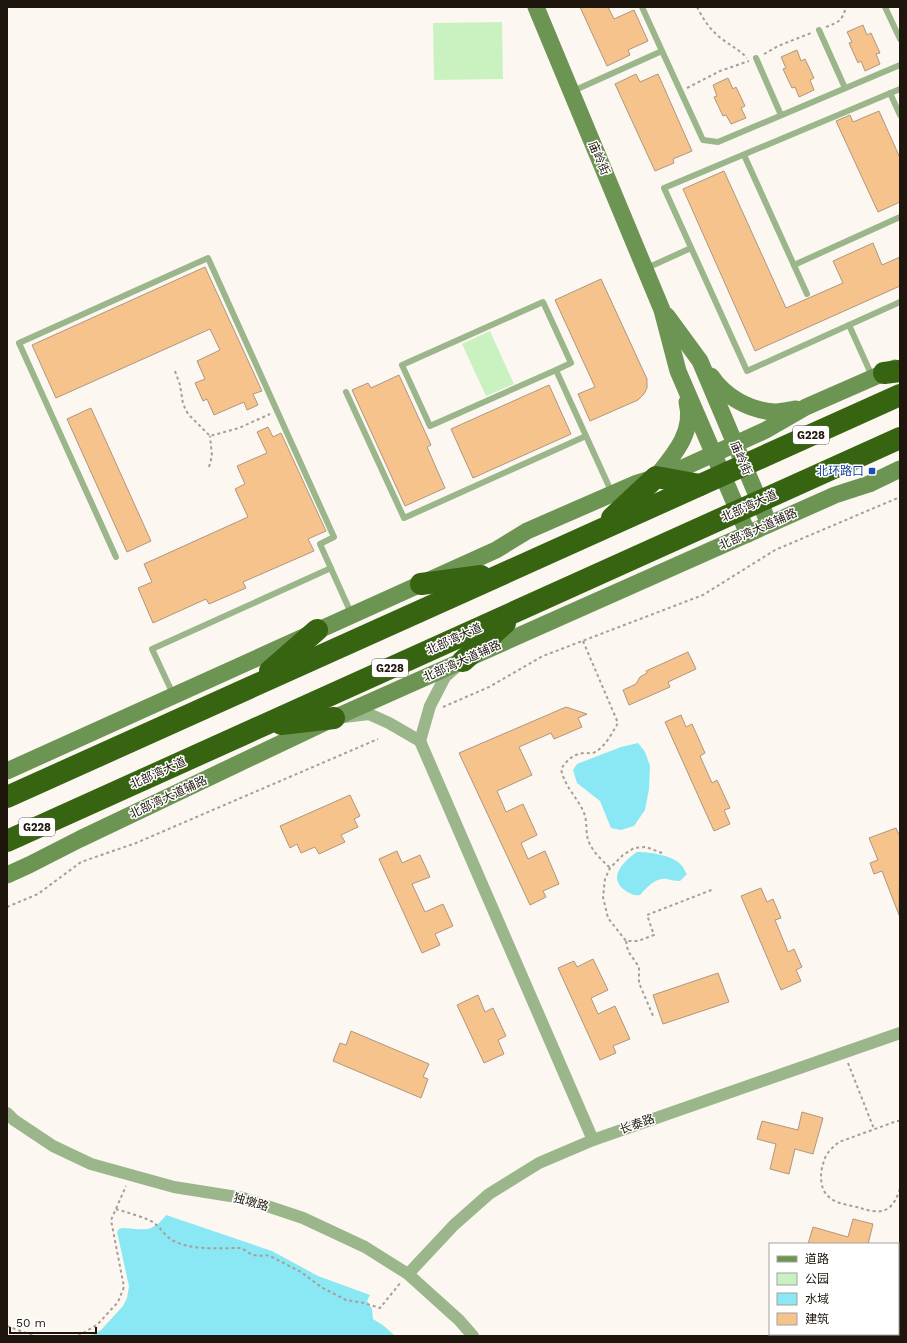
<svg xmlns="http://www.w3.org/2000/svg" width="907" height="1343" viewBox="0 0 907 1343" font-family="'Work Sans','Noto Sans SC',sans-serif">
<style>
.green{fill:#caf2c1}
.water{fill:#89e8f3}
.building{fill:#f6c38c;stroke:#ae977e}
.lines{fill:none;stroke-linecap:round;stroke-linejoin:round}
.path{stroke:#a59f98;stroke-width:2;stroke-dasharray:3 3;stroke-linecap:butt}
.lane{stroke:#9ab68a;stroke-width:6}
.street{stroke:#9ab68a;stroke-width:12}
.secondary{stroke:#6c9553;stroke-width:17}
.highway{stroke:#376411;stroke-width:22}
.transit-dot{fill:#1a4fb4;stroke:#fff;stroke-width:1.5}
.labels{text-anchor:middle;stroke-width:3;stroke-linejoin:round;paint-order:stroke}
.shield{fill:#fff;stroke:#625c55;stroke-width:1}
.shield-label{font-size:11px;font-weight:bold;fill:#1e160c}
.street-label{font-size:12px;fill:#1e160c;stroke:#fff}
.transit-label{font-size:12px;fill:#164399;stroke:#fff;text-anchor:end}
</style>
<rect width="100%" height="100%" fill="#fcf7f1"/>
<g class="green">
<polygon points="502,22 503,79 434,80 433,23"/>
<polygon points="490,331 514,384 486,396 462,344"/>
</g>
<g class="water">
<polygon points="638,743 645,752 650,766 649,789 645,810 634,826 621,830 611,828 600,801 577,783 573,770 577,764 621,747"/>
<path d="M637 852C650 852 674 855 682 866 684 868 685 872 687 874L680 881C675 881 672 880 667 879 656 877 647 887 640 895 634 896 631 894 626 891 606 878 624 861 637 852Z"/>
<path d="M166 1215 272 1251 318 1276 370 1295 367 1301 372 1309 373 1319 384 1326 395 1336H90L101 1330 123 1306 127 1298 129 1286 117 1232 119 1229 122 1228C143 1229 152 1234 166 1215Z"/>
</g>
<g class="building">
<polygon points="580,7 608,7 614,19 634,10 648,41 628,50 630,55 607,66"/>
<polygon points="863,25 867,35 871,33 880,53 876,54 880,64 865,71 861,61 858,63 849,43 852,42 847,32"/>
<polygon points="797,50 801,61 805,59 814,78 810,80 814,90 799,97 795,87 792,88 783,69 786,68 781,57"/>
<polygon points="636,74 640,82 658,74 692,151 673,159 674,163 655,171 615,84"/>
<polygon points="728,78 733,89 736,87 745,106 741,108 746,118 731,124 726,115 723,116 714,97 717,96 713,85"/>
<polygon points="879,111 900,158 900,202 878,212 836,121 850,115 853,122"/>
<polygon points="724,171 786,308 843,283 833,261 873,243 882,265 900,257 900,286 755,351 683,189"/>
<polygon points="205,267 262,391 253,394 258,405 247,410 244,402 214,415 207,399 203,401 195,383 205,379 197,361 220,350 210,329 56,398 32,345"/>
<polygon points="601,279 647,379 647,388 644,394 638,400 590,421 578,394 595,387 555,300"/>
<polygon points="399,375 431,445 427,447 445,488 405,506 352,390 368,383 371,388"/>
<polygon points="549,385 571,434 473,478 451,429"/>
<polygon points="91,408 151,541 127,552 67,419"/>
<polygon points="268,427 273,437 281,433 326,531 308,539 314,551 243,582 246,588 209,604 206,599 153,623 138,588 152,582 144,564 248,517 235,489 245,484 237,466 267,453 257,432"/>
<polygon points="688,652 696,669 668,682 670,687 629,705 623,690 636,684 640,677 647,673 646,671"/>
<polygon points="566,707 587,714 578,718 582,727 554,739 551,733 519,747 532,775 497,791 506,812 523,804 537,835 521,843 528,859 545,851 559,884 543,891 546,897 530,905 459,753"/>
<polygon points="681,715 686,727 692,724 705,753 700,756 712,783 717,780 730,808 724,810 730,824 714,831 665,722"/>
<polygon points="350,795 360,816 354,819 358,827 341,835 345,842 319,854 315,847 301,853 297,844 290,848 280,826"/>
<polygon points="896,828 900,837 899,915 882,871 874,874 870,863 878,860 869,838"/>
<polygon points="397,851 402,863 420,855 430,877 412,884 425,912 443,904 453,926 435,934 440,945 422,953 379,859"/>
<polygon points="761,888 767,902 773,899 781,918 775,920 788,952 794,949 802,967 796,970 801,981 781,990 741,896"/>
<polygon points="593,959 608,990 591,998 598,1014 615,1006 630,1039 613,1046 616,1053 600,1060 558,968 574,961 577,967"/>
<polygon points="718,973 729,1002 663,1024 653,995"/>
<polygon points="478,995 485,1012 493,1008 506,1036 498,1040 504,1054 484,1063 457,1005"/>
<polygon points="351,1031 429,1064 423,1077 428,1079 421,1098 333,1061 340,1043 346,1045"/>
<polygon points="802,1112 823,1118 813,1154 795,1149 789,1174 770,1169 776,1144 757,1139 762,1121 798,1130"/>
<polygon points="853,1219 873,1224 868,1244 808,1244 813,1227 848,1237"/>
</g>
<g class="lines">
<g class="path">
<path d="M697 7C703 19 711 31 722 39 731 46 740 50 747 58"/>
<path d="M826 27C839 22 842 21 846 7"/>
<polyline points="764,54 778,46 811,33"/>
<polyline points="687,88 720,71 749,61"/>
<polyline points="175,371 180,385 183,404 188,414 210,436 239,428 270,414"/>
<polyline points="209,467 212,456 210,436"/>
<path d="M583 641 618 723C612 733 606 746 595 752 592 754 589 753 586 753 574 753 567 760 561 769 565 788 578 798 584 813 587 820 586 829 587 835 589 849 601 859 610 868"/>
<polyline points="443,707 489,687 543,656 703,595 775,550 900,497"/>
<polyline points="662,853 646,847 634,848 623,855 610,868 605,879 603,897 608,918 626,941 638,941 654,935 647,915 714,889"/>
<polyline points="7,907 38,894 81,862 136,843 378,739"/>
<polyline points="626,941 628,951 639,967 639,983 654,1018"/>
<polyline points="848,1063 874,1129"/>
<path d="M900 1121H897L839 1142C833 1147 826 1153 824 1161 820 1171 819 1188 828 1196 835 1204 850 1205 860 1208 868 1210 879 1214 887 1209 894 1205 897 1197 900 1189"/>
<path d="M116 1209C125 1212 148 1218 154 1223 161 1228 165 1236 172 1240 192 1251 218 1248 240 1248 245 1249 249 1254 254 1255 260 1257 265 1254 270 1256L301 1272 321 1287 346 1300 364 1303 380 1308 401 1282"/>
<polyline points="7,1326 34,1336"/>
<polyline points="78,1336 97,1325 118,1302 124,1287 111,1220 126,1186"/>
</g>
<g class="lane">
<polyline points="642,7 662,51"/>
<polyline points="885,7 900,39"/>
<polyline points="819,30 845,88"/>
<polyline points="756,58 781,115"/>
<polyline points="900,89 664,188 747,371 900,302"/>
<polyline points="573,91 662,51 703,140 718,142 900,65"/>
<polyline points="890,93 900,115"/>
<polyline points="744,155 807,294"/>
<polyline points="794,265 900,217"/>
<polyline points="647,268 691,248"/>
<polyline points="849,325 872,376"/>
<polyline points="556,370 430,426 402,365 543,302 571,363 556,370 612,493"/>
<polyline points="346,392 404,518 586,436"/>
<polyline points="116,557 19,343 208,258 334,537 320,544 351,613"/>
<polyline points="173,694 152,649 331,568"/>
</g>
<g class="street">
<polyline points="344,717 369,714 389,723 420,741 593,1140"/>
<polyline points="420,741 430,706 445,677 456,667"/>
<polyline points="7,1113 14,1120 53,1146 91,1164 174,1187 243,1198 303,1218 365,1247 408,1274 459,1320 473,1336"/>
<polyline points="408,1274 454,1225 489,1194 539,1163 593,1140 900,1033"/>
<polyline points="891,1336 893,1334"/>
</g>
<g class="secondary">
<polyline points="536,7 662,310 678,371 748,534"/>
<polyline points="667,316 700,361 769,524"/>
<path d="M711 376C725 397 749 410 774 412 781 412 789 410 796 409"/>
<path d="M656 477C673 456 695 432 687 402"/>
<polyline points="7,771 496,550 527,531 637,483 676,471 766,430 806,407 895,368"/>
<polyline points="7,875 29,865 80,839 334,718 835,495 869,484 900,469"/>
</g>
<g class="highway">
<polyline points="884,373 900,371"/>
<polyline points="612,518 656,477 700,485"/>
<polyline points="421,584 481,576"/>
<polyline points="463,661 505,623"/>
<polyline points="270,671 317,630"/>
<polyline points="281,724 334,718"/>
<polyline points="7,797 900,395"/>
<polyline points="7,841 900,438"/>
</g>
</g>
<rect class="transit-dot" x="868" y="467" width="8" height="8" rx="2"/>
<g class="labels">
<g class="shield">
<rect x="793" y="426" width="36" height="18" rx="3"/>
<rect x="372" y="659" width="36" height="18" rx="3"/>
<rect x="19" y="818" width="36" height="18" rx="3"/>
</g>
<g class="shield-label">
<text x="811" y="439">G228</text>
<text x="390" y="672">G228</text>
<text x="37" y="831">G228</text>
</g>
<g class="street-label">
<text transform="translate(599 158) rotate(67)" y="4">庙岭街</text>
<text transform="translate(741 458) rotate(67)" y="4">庙岭街</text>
<text transform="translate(749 506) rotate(-24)" y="4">北部湾大道</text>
<text transform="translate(758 529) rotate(-24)" y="4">北部湾大道辅路</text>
<text transform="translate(454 639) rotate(-24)" y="4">北部湾大道</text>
<text transform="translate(462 661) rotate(-24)" y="4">北部湾大道辅路</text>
<text transform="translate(158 773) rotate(-24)" y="4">北部湾大道</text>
<text transform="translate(168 797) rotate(-25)" y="4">北部湾大道辅路</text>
<text transform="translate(637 1124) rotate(-19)" y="4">长泰路</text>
<text transform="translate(251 1202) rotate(16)" y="4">独墩路</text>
</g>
<g class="transit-label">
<text x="864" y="475">北环路口</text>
</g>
</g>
<rect width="907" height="1343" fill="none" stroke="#1e160c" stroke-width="16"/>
<rect x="769" y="1243" width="130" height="92" fill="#ffffff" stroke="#a5a29e"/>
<rect x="777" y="1256" width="20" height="6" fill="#6c9553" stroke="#a5a29e"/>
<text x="805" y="1263" font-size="12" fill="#1e160c">道路</text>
<rect x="777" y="1273" width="20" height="12" fill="#caf2c1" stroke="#a5a29e"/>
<text x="805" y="1283" font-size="12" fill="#1e160c">公园</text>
<rect x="777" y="1293" width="20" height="12" fill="#89e8f3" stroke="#a5a29e"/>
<text x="805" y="1303" font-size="12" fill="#1e160c">水域</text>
<rect x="777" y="1313" width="20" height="12" fill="#f6c38c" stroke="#a5a29e"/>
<text x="805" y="1323" font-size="12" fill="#1e160c">建筑</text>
<path d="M10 1327v6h86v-6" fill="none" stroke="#1e160c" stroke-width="2"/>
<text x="16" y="1327" font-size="12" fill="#1e160c" stroke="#ffffff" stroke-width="3" paint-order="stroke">50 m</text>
</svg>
